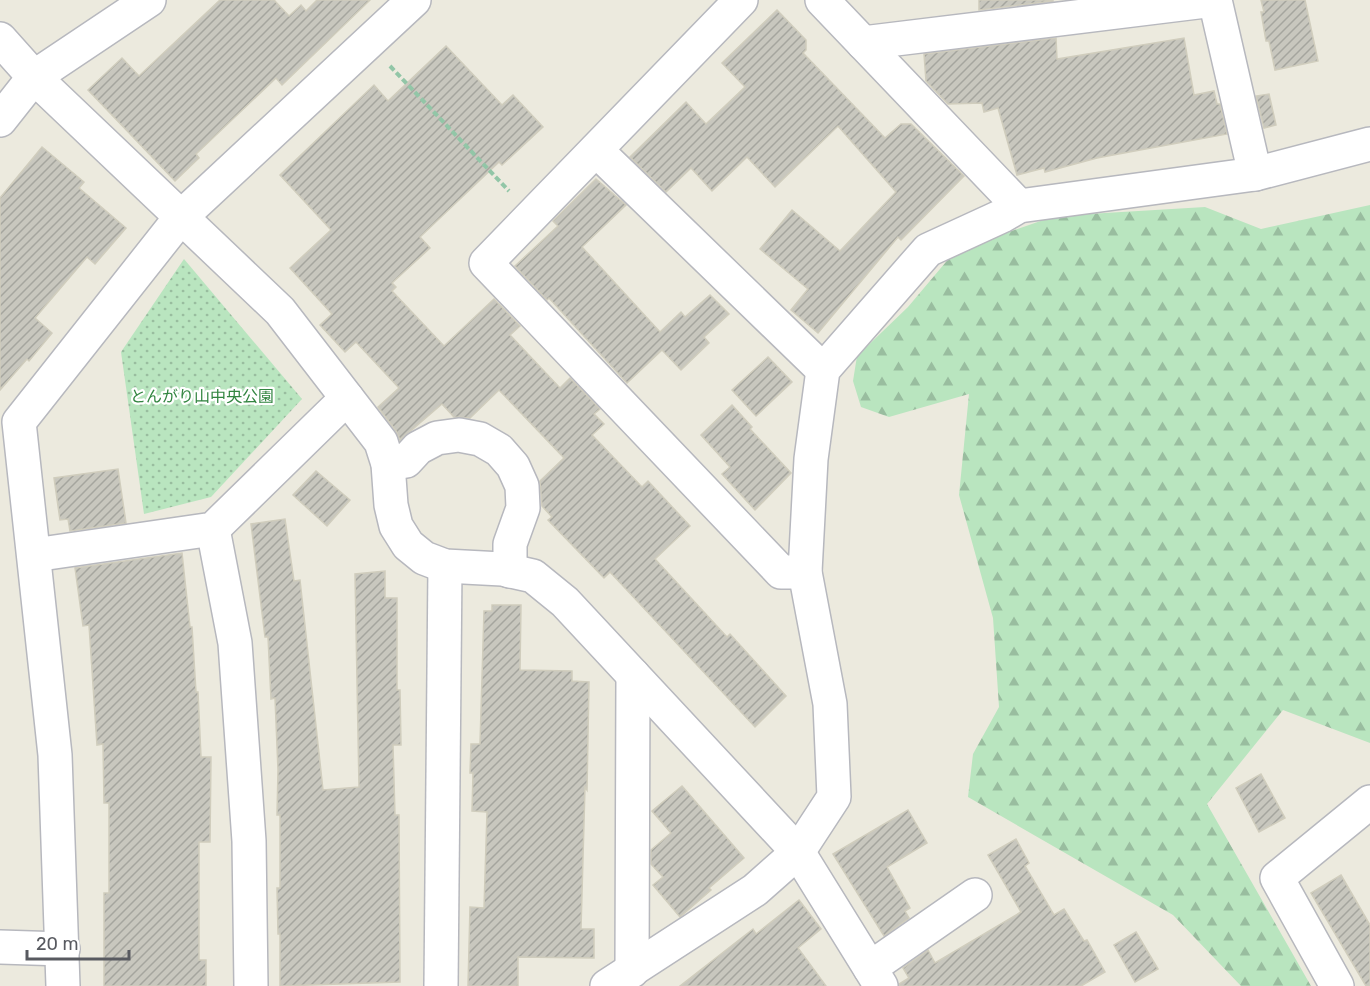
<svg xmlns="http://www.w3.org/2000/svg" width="1370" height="986" viewBox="0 0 1370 986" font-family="Rubik,'Noto Sans JP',sans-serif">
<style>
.grass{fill:url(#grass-dots)}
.forest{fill:url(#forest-firs)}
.building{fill:url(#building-hatch);stroke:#d0cdbd;stroke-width:1.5}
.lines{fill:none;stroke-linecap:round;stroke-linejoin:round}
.minor-casing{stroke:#b7b8be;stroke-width:36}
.path{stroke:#92c6a7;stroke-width:4;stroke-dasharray:6 3;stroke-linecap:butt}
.minor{stroke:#fff;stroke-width:33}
.labels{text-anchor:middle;stroke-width:4.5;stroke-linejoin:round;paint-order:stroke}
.park-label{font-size:16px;fill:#328540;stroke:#fff}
</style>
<defs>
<pattern id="grass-dots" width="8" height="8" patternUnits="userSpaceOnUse" patternTransform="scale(1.5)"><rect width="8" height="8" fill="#b9e5bf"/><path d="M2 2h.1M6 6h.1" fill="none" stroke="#99bd9f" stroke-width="1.8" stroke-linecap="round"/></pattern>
<pattern id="forest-firs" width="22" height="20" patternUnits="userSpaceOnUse" patternTransform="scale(1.5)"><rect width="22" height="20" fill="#b9e5bf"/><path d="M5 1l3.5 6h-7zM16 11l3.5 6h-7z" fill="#99bd9f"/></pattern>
<pattern id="building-hatch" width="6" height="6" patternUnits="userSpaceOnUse" patternTransform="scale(1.5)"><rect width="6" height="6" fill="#c8c7be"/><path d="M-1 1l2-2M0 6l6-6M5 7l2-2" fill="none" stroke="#a5a59e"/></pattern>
</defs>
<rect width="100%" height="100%" fill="#eceade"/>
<polygon class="grass" points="184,259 302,399 211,497 144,514 121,352"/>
<polygon class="forest" points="1370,205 1370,743 1283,710 1207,804 1311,986 1241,986 1173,915 968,797 973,754 999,707 993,618 959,495 969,394 889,417 861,407 853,381 857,356 908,307 956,250 1055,216 1205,207 1261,229"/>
<g class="building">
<polygon points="220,0 274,0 289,16 301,5 306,11 317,0 370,0 282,85 276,78 196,154 199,158 175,181 88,90 122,58 139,76"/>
<polygon points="979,0 1053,0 1053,1 979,10"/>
<polygon points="1261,0 1305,0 1318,61 1275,70 1269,41 1266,41 1261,12 1264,12"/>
<polygon points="777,10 806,40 806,50 803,53 885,138 901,124 911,124 964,176 901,240 898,237 818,333 791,310 808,289 760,249 792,210 840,251 896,192 838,126 775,187 747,157 712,191 691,168 666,192 630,157 686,102 706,124 745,87 722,63"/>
<polygon points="1056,38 1057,59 1184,38 1194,95 1214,91 1217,104 1220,104 1227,134 1097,158 1045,172 1044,168 1017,175 998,108 984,112 982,103 948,104 926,81 924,54"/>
<polygon points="446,46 502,105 513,95 543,127 502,165 499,162 420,237 430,248 392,283 396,287 392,291 444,346 494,299 520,326 510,335 560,388 570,378 600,409 594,414 604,424 592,435 642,487 648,481 690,526 655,559 727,637 730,634 786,696 755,727 610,572 604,578 548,520 552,517 542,506 540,481 564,458 499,390 470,418 454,417 442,404 400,440 396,431 378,407 399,388 356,342 345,352 320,325 332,314 290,268 331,230 280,175 374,85 388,101"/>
<polygon points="1269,94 1276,125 1264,128 1256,96"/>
<polygon points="42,147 84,182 79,188 126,228 95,264 87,257 35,318 52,333 29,361 27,359 0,390 0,198"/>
<polygon points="596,179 626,205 582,247 660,332 681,312 685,317 710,295 729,314 704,337 709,343 681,370 662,350 627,383 549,298 547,300 515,266 558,226 553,221"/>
<polygon points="768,357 792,382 756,416 732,390"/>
<polygon points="732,405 752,427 750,429 791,473 755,510 722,474 730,467 701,435"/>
<polygon points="118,469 126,523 70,531 68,519 60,520 54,478"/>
<polygon points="316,471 350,500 327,526 293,495"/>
<polygon points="285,519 294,581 300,580 323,790 359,787 355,574 385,571 385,598 397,598 397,690 400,690 401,745 393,745 395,815 399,815 400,982 280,986 280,934 278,934 277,888 280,888 280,815 277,815 278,770 275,698 271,699 268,637 265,637 251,524"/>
<polygon points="182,553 190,627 192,627 196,692 198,692 201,757 211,757 210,842 199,842 199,960 206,960 206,986 104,986 104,893 109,893 109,803 104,803 103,744 97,745 89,625 83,626 75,568"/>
<polygon points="492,605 521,605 520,670 572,671 572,681 589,682 587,790 585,787 581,929 594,929 594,958 518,957 518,986 468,986 470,907 484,908 487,812 472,811 473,773 470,773 471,744 480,744 484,611 492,611"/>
<polygon points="1261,774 1285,818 1259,832 1236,788"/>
<polygon points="682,786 744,858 709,888 711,890 680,917 653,885 663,877 651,864 651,850 671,833 652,811"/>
<polygon points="908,810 927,843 887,867 910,908 905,911 909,918 884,936 833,854"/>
<polygon points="1016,839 1029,863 1025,866 1054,915 1064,909 1084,941 1087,940 1105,972 1081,986 900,986 899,984 909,978 903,968 928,950 935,963 1021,912 988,855"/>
<polygon points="1341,875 1370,925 1370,986 1366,986 1311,893"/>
<polygon points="799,900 821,929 798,948 826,986 680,986 753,929 756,934"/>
<polygon points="1136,932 1158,969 1135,982 1114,945"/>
</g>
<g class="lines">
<defs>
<g id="minor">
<polyline points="741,0 486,263 781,572 805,572"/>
<polyline points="822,0 1019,206"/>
<polyline points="1215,0 1255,174"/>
<polyline points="0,39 34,77 280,311 381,442 388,464 391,505 396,526 408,545 424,558 445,566 502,569 533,576 565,602 798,852 881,986"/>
<polyline points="863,43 1214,0"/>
<polyline points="0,120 34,77 149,0"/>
<polyline points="596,150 823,370"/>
<polyline points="388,464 406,461 418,448 437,438 459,435 480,439 499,450 513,466 522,486 523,508 510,544 510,571"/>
<polyline points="213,529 235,643 249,841 251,986"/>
<polyline points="34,555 213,529 347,398"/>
<polyline points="0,947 63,949"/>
<polyline points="870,968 975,895"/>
<polyline points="632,971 633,675"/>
<polyline points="63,986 55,755 19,422 181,217 414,0"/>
<polyline points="441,986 445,566"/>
<polyline points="607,986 755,890 798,852 834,797 830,704 805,572 811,459 823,370 928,250 1002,216 1019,206 1255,174 1370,144"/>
<polyline points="1337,986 1277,878 1370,802"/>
</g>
</defs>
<use href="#minor" class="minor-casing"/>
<polyline class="path" points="390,66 509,191"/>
<use href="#minor" class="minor"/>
</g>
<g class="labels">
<g class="park-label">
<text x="202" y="402">とんがり山中央公園</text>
</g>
</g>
<path d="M27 950v9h102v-9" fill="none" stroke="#585a60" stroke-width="3"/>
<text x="36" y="950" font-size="18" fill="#585a60" stroke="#ffffff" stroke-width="4.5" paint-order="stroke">20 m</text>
</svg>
